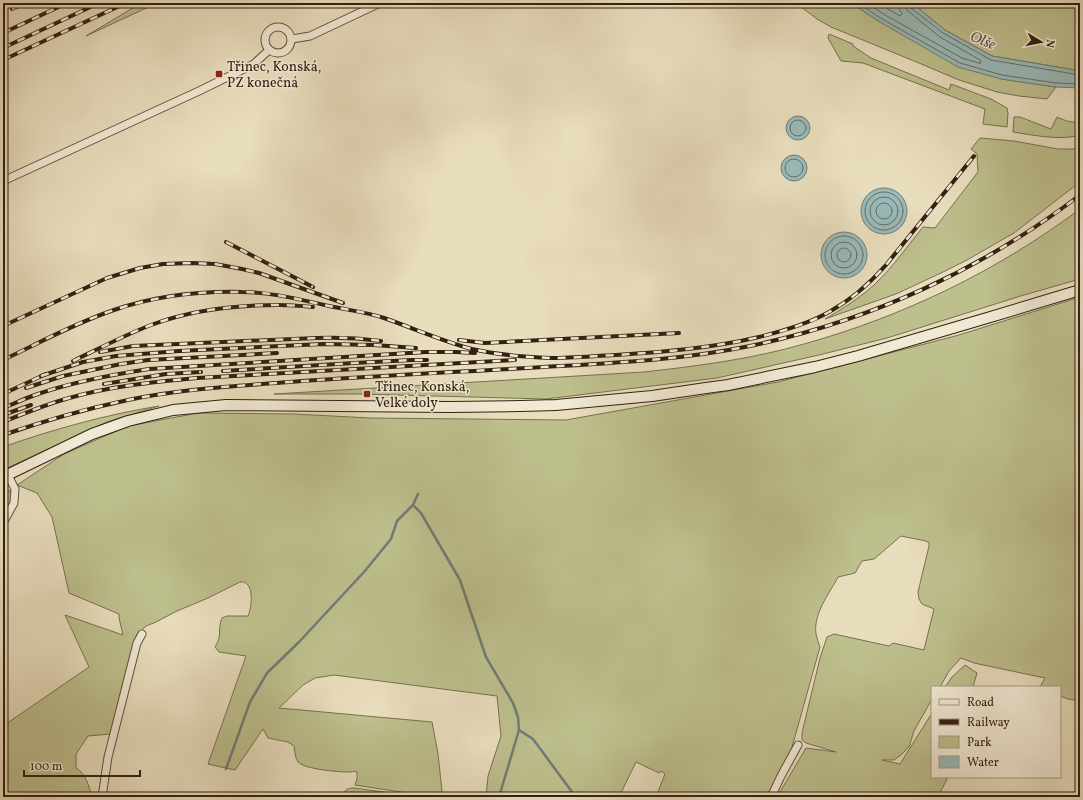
<svg xmlns="http://www.w3.org/2000/svg" width="1083" height="800" viewBox="0 0 1083 800" font-family="Vollkorn,serif">
<style>
.green{fill:#bdbf8d;stroke:#78704f}
.water{fill:#99bab9;stroke:#707c76}
.lines{fill:none;stroke-linecap:round;stroke-linejoin:round}
.shore{stroke:#666d65;stroke-width:1}
.stream{stroke:#707c76;stroke-width:2.5}
.minor-casing{stroke:#604f3c;stroke-width:9}
.secondary-casing{stroke:#322011;stroke-width:12}
.minor{stroke:#f0e9d4;stroke-width:7}
.secondary{stroke:#f0e9d4;stroke-width:10}
.rail-casing{stroke:#322011;stroke-width:4}
.rail{stroke:#f0e9d4;stroke-width:2.5;stroke-dasharray:8;stroke-linecap:butt}
.poi-dot{fill:#8f2418;stroke:#f0e9d4;stroke-width:1.5}
.labels{text-anchor:middle;stroke-width:3;stroke-linejoin:round;paint-order:stroke}
.poi-label{font-size:14px;fill:#322011;stroke:#f0e9d4;text-anchor:start}
.water-label{font-size:15px;font-style:italic;fill:#514e43;stroke:#f0e9d4}
</style>
<rect width="100%" height="100%" fill="#e8ddbd"/>
<filter id="stains"><feTurbulence type="fractalNoise" baseFrequency=".005" numOctaves="4"/><feColorMatrix values="0 0 0 0 .2 0 0 0 0 .09 0 0 0 0 .02 0 0 0 .5 -.17"/></filter>
<radialGradient id="worn" r=".72"><stop offset=".6" stop-color="#630" stop-opacity="0"/><stop offset="1" stop-color="#630" stop-opacity=".3"/></radialGradient>
<g class="green">
<polygon points="141,3 157,3 86,36"/>
<polygon points="796,3 851,3 880,22 1002,79 1056,87 1047,99 1019,96 997,92 959,80 919,63 831,27 817,19"/>
<polygon points="912,3 1080,3 1080,70 1075,70 992,56 945,30"/>
<polygon points="829,34 853,44 853,46 871,58 949,90 951,84 991,99 1007,108 1008,113 1007,127 983,124 985,109 863,63 841,61 828,38"/>
<path d="M1014 117H1020L1051 129 1057 117C1064 120 1072 124 1080 121V135C1062 141 1032 135 1013 132Z"/>
<path d="M980 138 1014 141 1058 149H1080V182L1014 233 967 260 941 273 896 294 825 319C839 311 853 302 866 292 888 274 905 249 923 227L935 228 978 172 977 154 971 149Z"/>
<path d="M1080 209V279L1024 295 887 338 819 355 717 378 546 399 358 394H274L644 372C698 366 752 359 804 344 904 316 997 271 1080 209Z"/>
<path d="M1080 297V701L1068 699 1060 696V687H1040L1045 678 974 663 961 658 949 671 940 687H932V699L914 731 909 747 901 755 894 760H882L900 764 932 713V777H948L938 797H777L806 748 836 752 806 743 802 740V733L820 658 827 637 834 634 889 646 893 643 924 650 934 609 922 604 919 599 918 592 929 546V543L926 541 901 536 874 559 862 561 855 573 838 577C829 594 813 614 816 634 817 638 818 643 820 647L794 740 789 757 766 797H656L665 774 661 771 659 773 636 762 619 797H486L488 776 501 736 497 696 334 675 315 678 303 685 279 708 432 722 438 754 442 791 439 795 433 796 420 795 355 785 357 779V772C353 771 352 772 348 772 337 772 304 769 298 762 295 758 295 751 294 746L288 742 268 738 263 729 235 770 208 764 246 656 219 652 215 647C223 634 217 630 222 618L227 616H248C252 607 255 580 240 582L208 598 177 611 156 622 146 626 138 633 134 640 110 734 88 736 76 754V768C86 773 89 787 92 797H3V726L89 667 65 615 123 635 119 618V614L69 593 52 517 37 493 17 485 64 454 128 426 198 413 294 414 370 418 566 420 778 382 959 335Z"/>
<path d="M159 406 107 422 3 470V447C54 429 105 415 159 406Z"/>
<path d="M3 488 10 491C14 501 8 507 3 515Z"/>
<polygon points="965,665 977,673 973,687 945,687 952,677"/>
<path d="M354 788 422 797H343C344 790 347 788 354 788Z"/>
<polygon points="453,793 478,797 447,797 447,796"/>
</g>
<g class="water">
<polygon points="851,3 912,3 945,30 992,56 1075,70 1080,70 1080,88 1056,87 1001,79 958,67 880,22"/>
<circle cx="798" cy="128" r="12"/>
<circle cx="794" cy="168" r="13"/>
<circle cx="884" cy="211" r="23"/>
<circle cx="844" cy="255" r="23"/>
</g>
<g class="lines">
<g class="shore">
<polyline points="858,3 882,19 960,63 1002,75 1056,83 1080,84"/>
<polyline points="867,3 885,15 962,58 979,63 981,63 980,60 940,37 908,11 905,7 905,3"/>
<polyline points="878,3 900,16 902,14 899,8 899,3"/>
<polyline points="910,3 911,8 943,33 991,60 1074,74 1080,74"/>
<circle cx="798" cy="128" r="8"/>
<circle cx="794" cy="168" r="9"/>
<circle cx="884" cy="211" r="19"/>
<circle cx="884" cy="211" r="14"/>
<circle cx="884" cy="211" r="8"/>
<circle cx="844" cy="255" r="19"/>
<circle cx="844" cy="255" r="13"/>
<circle cx="844" cy="255" r="7"/>
</g>
<g class="stream">
<polyline points="418,494 413,505 421,513 460,580 486,657 513,703 518,717 519,730 499,797"/>
<polyline points="519,730 533,739 575,796 579,797"/>
<polyline points="226,769 250,702 267,673 299,642 364,572 391,539 397,521 413,505"/>
</g>
<defs>
<g id="minor">
<circle cx="278" cy="40" r="13"/>
<polyline points="292,39 310,36 380,3"/>
<polyline points="3,181 199,91 254,64 269,50"/>
<polyline points="3,523 14,503 15,489 8,475"/>
<polyline points="102,797 108,757 137,643 142,634"/>
<polyline points="771,797 781,776 798,745"/>
</g>
<polyline id="secondary" points="3,477 92,434 128,421 173,410 226,405 450,407 521,406 556,405 652,396 706,388 728,385 815,367 858,356 987,318 1080,290"/>
</defs>
<use href="#minor" class="minor-casing"/>
<use href="#secondary" class="secondary-casing"/>
<use href="#minor" class="minor"/>
<use href="#secondary" class="secondary"/>
<defs>
<g id="rail">
<polyline points="12,9 26,3"/>
<polyline points="3,33 67,3"/>
<polyline points="3,48 99,3"/>
<polyline points="3,60 126,3"/>
<polyline points="226,242 313,287"/>
<polyline points="3,326 107,278 140,268 163,264 192,263 215,264 242,269 259,273 343,303"/>
<polyline points="459,340 485,343 679,333"/>
<path d="M100 352 133 346 316 338C338 337 359 338 381 341"/>
<path d="M3 360C39 343 75 323 114 310 155 296 199 291 242 292 272 292 301 300 329 306 347 310 366 312 384 318 413 328 442 341 472 349 498 355 525 357 551 358 572 358 594 356 616 355 664 352 712 348 759 337 783 331 808 324 829 312 851 300 870 283 886 265L974 156"/>
<path d="M73 361C98 349 125 335 151 325 191 310 236 305 279 305 290 305 302 306 313 307"/>
<polyline points="223,371 354,363 412,360 427,360"/>
<polyline points="41,376 83,362 116,356 179,351 323,344 374,345 416,348"/>
<polyline points="104,384 166,374 201,372"/>
<polyline points="26,388 63,376 121,364 148,360 277,353"/>
<polyline points="3,394 46,374"/>
<path d="M3 408C13 404 24 399 35 395 72 382 110 375 149 369L426 352H456L475 353"/>
<polyline points="3,415 31,405"/>
<path d="M3 422C25 413 47 404 69 398 111 386 154 382 197 378L515 360"/>
<path d="M3 435C44 421 85 409 128 400 181 389 236 386 290 382 374 376 458 372 543 367 612 363 682 360 750 346 870 321 983 269 1080 195"/>
</g>
</defs>
<use href="#rail" class="rail-casing"/>
<use href="#rail" class="rail"/>
</g>
<g class="poi-dot">
<rect x="215" y="70" width="8" height="8" rx="2"/>
<rect x="363" y="390" width="8" height="8" rx="2"/>
</g>
<g class="labels">
<g class="poi-label">
<text x="227" y="71">Třinec, Konská,<tspan x="227" dy="16">PZ konečná</tspan></text>
<text x="375" y="391">Třinec, Konská,<tspan x="375" dy="16">Velké doly</tspan></text>
</g>
<g class="water-label">
<text transform="translate(983 40) rotate(22)" y="5">Olše</text>
</g>
</g>
<rect width="1083" height="800" fill="none" stroke="#e8ddbd" stroke-width="16"/>
<rect x="4" y="4" width="1075" height="792" fill="none" stroke="#322011" stroke-width="2"/>
<rect x="8" y="8" width="1067" height="784" fill="none" stroke="#322011"/>
<rect x="931" y="686" width="130" height="92" fill="#f0e9d4" stroke="#a49986"/>
<rect x="939" y="699" width="20" height="6" fill="#f0e9d4" stroke="#a49986"/>
<text x="967" y="706" font-size="12" fill="#322011">Road</text>
<rect x="939" y="719" width="20" height="6" fill="#322011" stroke="#a49986"/>
<text x="967" y="726" font-size="12" fill="#322011">Railway</text>
<rect x="939" y="736" width="20" height="12" fill="#bdbf8d" stroke="#a49986"/>
<text x="967" y="746" font-size="12" fill="#322011">Park</text>
<rect x="939" y="756" width="20" height="12" fill="#99bab9" stroke="#a49986"/>
<text x="967" y="766" font-size="12" fill="#322011">Water</text>
<g transform="translate(1041 42) rotate(100)" stroke="#f0e9d4" stroke-width="3" paint-order="stroke">
<path d="M0-3L7 15L0 10L-7 15Z" fill="#322011"/>
<text y="-6" font-size="11" font-weight="bold" text-anchor="middle" fill="#322011">N</text>
</g>
<path d="M24 770v6h116v-6" fill="none" stroke="#322011" stroke-width="2"/>
<text x="30" y="770" font-size="12" fill="#322011" stroke="#f0e9d4" stroke-width="3" paint-order="stroke">100 m</text>
<rect width="100%" height="100%" filter="url(#stains)"/>
<rect width="100%" height="100%" fill="url(#worn)"/>
</svg>
